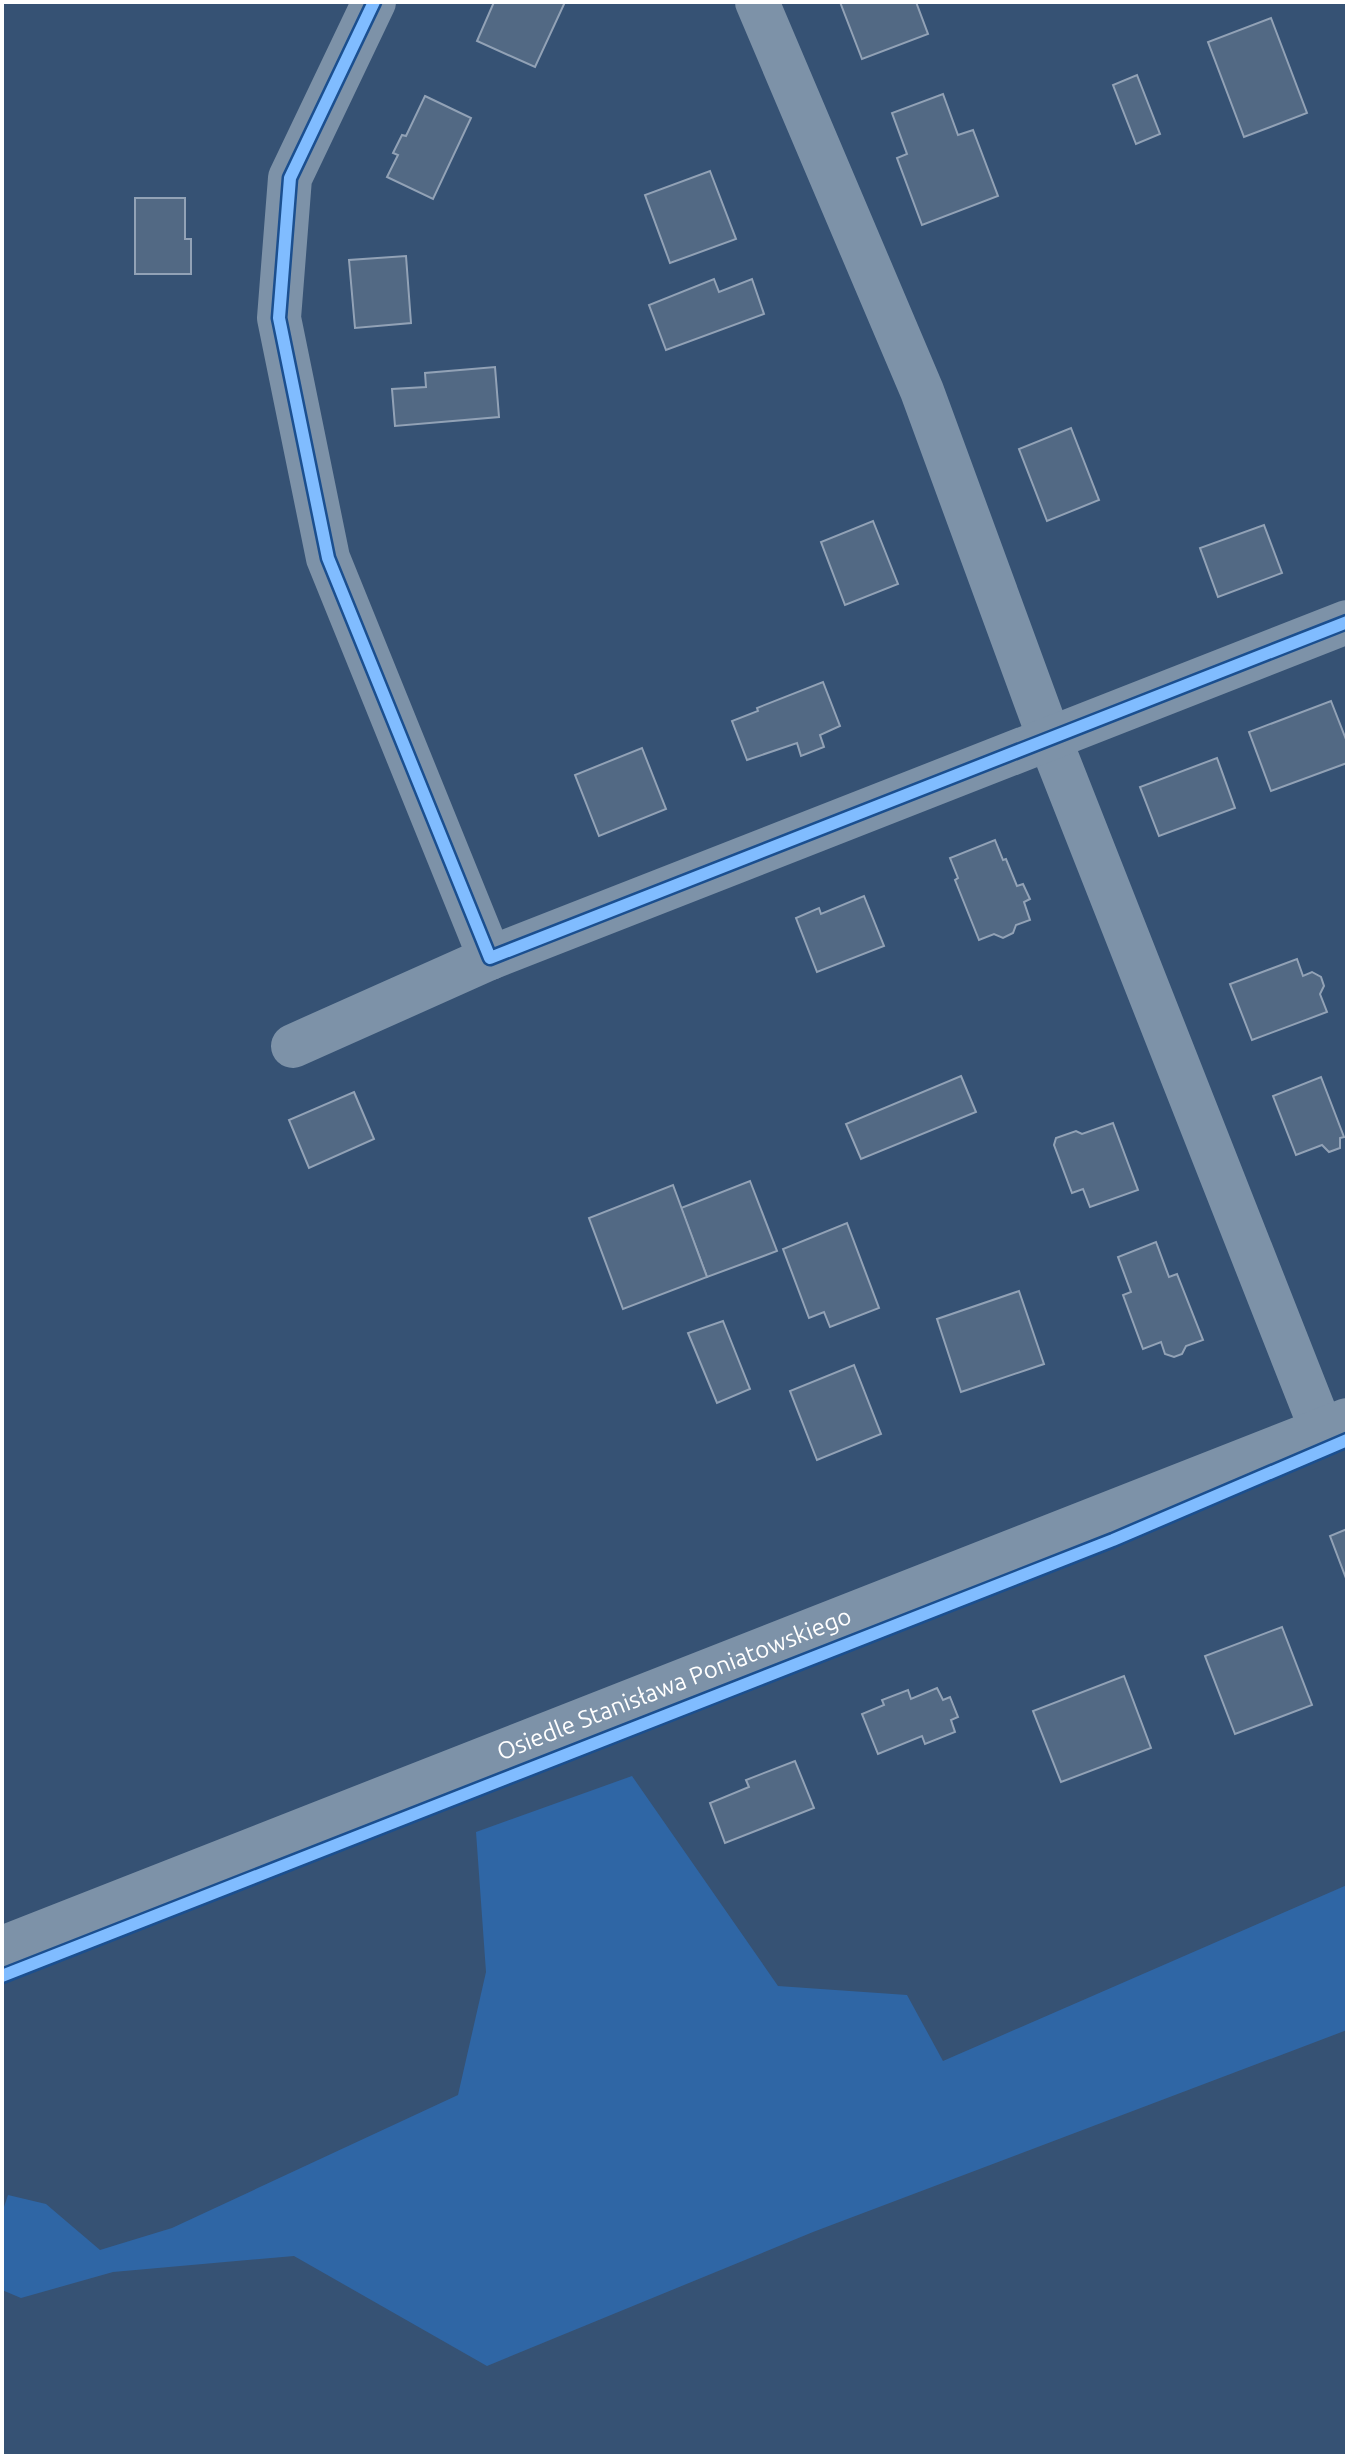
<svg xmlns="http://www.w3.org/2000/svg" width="1349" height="2458" viewBox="0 0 1349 2458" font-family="Ubuntu,sans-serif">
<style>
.green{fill:#2f66a5}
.building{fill:#526984;stroke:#92a2b6;stroke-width:2}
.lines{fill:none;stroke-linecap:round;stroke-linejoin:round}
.minor{stroke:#7d92a8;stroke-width:44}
.cycleway-casing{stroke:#1b4f8f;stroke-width:17}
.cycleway{stroke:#80bcff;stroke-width:12}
.labels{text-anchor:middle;stroke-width:7;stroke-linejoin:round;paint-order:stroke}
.street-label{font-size:24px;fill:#fff;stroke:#1b4f8f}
</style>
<rect width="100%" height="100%" fill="#365274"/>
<polygon class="green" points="632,1776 778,1986 907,1995 943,2061 1347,1885 1347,2030 813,2232 487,2366 294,2256 113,2272 21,2298 2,2290 2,2213 8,2195 46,2204 100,2250 172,2228 458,2095 486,1972 476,1832"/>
<g class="building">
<polygon points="494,2 565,2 535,67 477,41"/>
<polygon points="840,2 916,2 928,34 862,59"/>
<polygon points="1271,18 1307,113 1244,137 1208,42"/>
<polygon points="1137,75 1160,134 1136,144 1113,85"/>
<polygon points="943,94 958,135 973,130 998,196 922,225 897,158 907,154 892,113"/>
<polygon points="425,96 471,118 433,199 387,177 398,155 393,153 402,135 406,136"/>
<polygon points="710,171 736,239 670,263 645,195"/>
<polygon points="135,198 185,198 185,239 191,239 191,274 135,274"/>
<polygon points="406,256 411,323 355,328 349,260"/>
<polygon points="714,279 719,292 752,279 764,314 666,350 649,305"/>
<polygon points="495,367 499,417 395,426 392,389 426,387 425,373"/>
<polygon points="1071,428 1099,500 1047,521 1019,449"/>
<polygon points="873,521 898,584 845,605 821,542"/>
<polygon points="1264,525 1282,573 1218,597 1200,548"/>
<polygon points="823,682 840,726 820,735 824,747 801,756 797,743 747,760 732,721 758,711 757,708"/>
<polygon points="1331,701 1347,742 1347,763 1271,791 1249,732"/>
<polygon points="642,748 666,809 599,836 575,775"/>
<polygon points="1217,758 1235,808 1159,836 1140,787"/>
<polygon points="995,840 1003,860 1006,859 1017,886 1023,884 1030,899 1024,902 1030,920 1016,925 1013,933 1003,938 994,934 979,940 955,880 958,878 950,858"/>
<polygon points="864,896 884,946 817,972 796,918 819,908 821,914"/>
<polygon points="1297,959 1303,976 1312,972 1321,977 1324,986 1320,994 1327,1012 1252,1040 1230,984"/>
<polygon points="961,1076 976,1112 861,1159 846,1124"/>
<polygon points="1321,1077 1344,1137 1340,1138 1340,1148 1329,1152 1322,1145 1296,1155 1273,1096"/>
<polygon points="354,1092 374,1139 309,1168 289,1120"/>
<polygon points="1113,1123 1138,1190 1090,1207 1083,1189 1072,1193 1054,1145 1056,1138 1076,1131 1082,1134"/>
<polygon points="750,1181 777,1251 707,1277 681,1208"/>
<polygon points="673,1185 707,1277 623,1309 589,1218"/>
<polygon points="847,1223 879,1308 830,1327 824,1312 809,1318 783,1249"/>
<polygon points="1156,1242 1169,1277 1177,1274 1203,1340 1186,1346 1182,1354 1174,1357 1165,1354 1161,1342 1143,1349 1123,1295 1131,1292 1118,1257"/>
<polygon points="1019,1291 1044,1364 961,1392 937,1319"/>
<polygon points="723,1321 750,1389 717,1403 688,1333"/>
<polygon points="854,1365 881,1434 817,1460 790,1391"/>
<polygon points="1347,1529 1347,1581 1330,1536"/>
<polygon points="1282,1627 1312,1705 1235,1734 1205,1656"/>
<polygon points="1124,1676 1151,1748 1061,1782 1033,1711"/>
<polygon points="937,1688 943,1700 950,1697 958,1717 951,1720 955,1732 925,1744 922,1736 878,1754 862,1714 884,1705 882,1700 908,1690 911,1699"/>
<polygon points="795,1761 814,1808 725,1843 710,1803 749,1787 746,1780"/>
</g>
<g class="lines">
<g class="minor">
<polyline points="374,2 290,178 279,318 328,558 490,958"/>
<polyline points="757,2 922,391 1050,740 1322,1431"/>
<polyline points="293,1046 490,958 1347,622"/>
<path id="s1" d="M2 1948 1347 1420"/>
</g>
<defs>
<g id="cycleway">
<polyline points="374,2 290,178 279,318 328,558 490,958 1347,622"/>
<polyline points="2,1976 1113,1540 1347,1440"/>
</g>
</defs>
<use href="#cycleway" class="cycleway-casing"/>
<use href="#cycleway" class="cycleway"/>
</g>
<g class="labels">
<g class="street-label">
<text dy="8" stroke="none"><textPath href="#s1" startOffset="722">Osiedle Stanisława Poniatowskiego</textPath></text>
</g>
</g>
<rect width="1349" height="2458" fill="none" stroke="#ffffff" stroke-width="8"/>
</svg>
